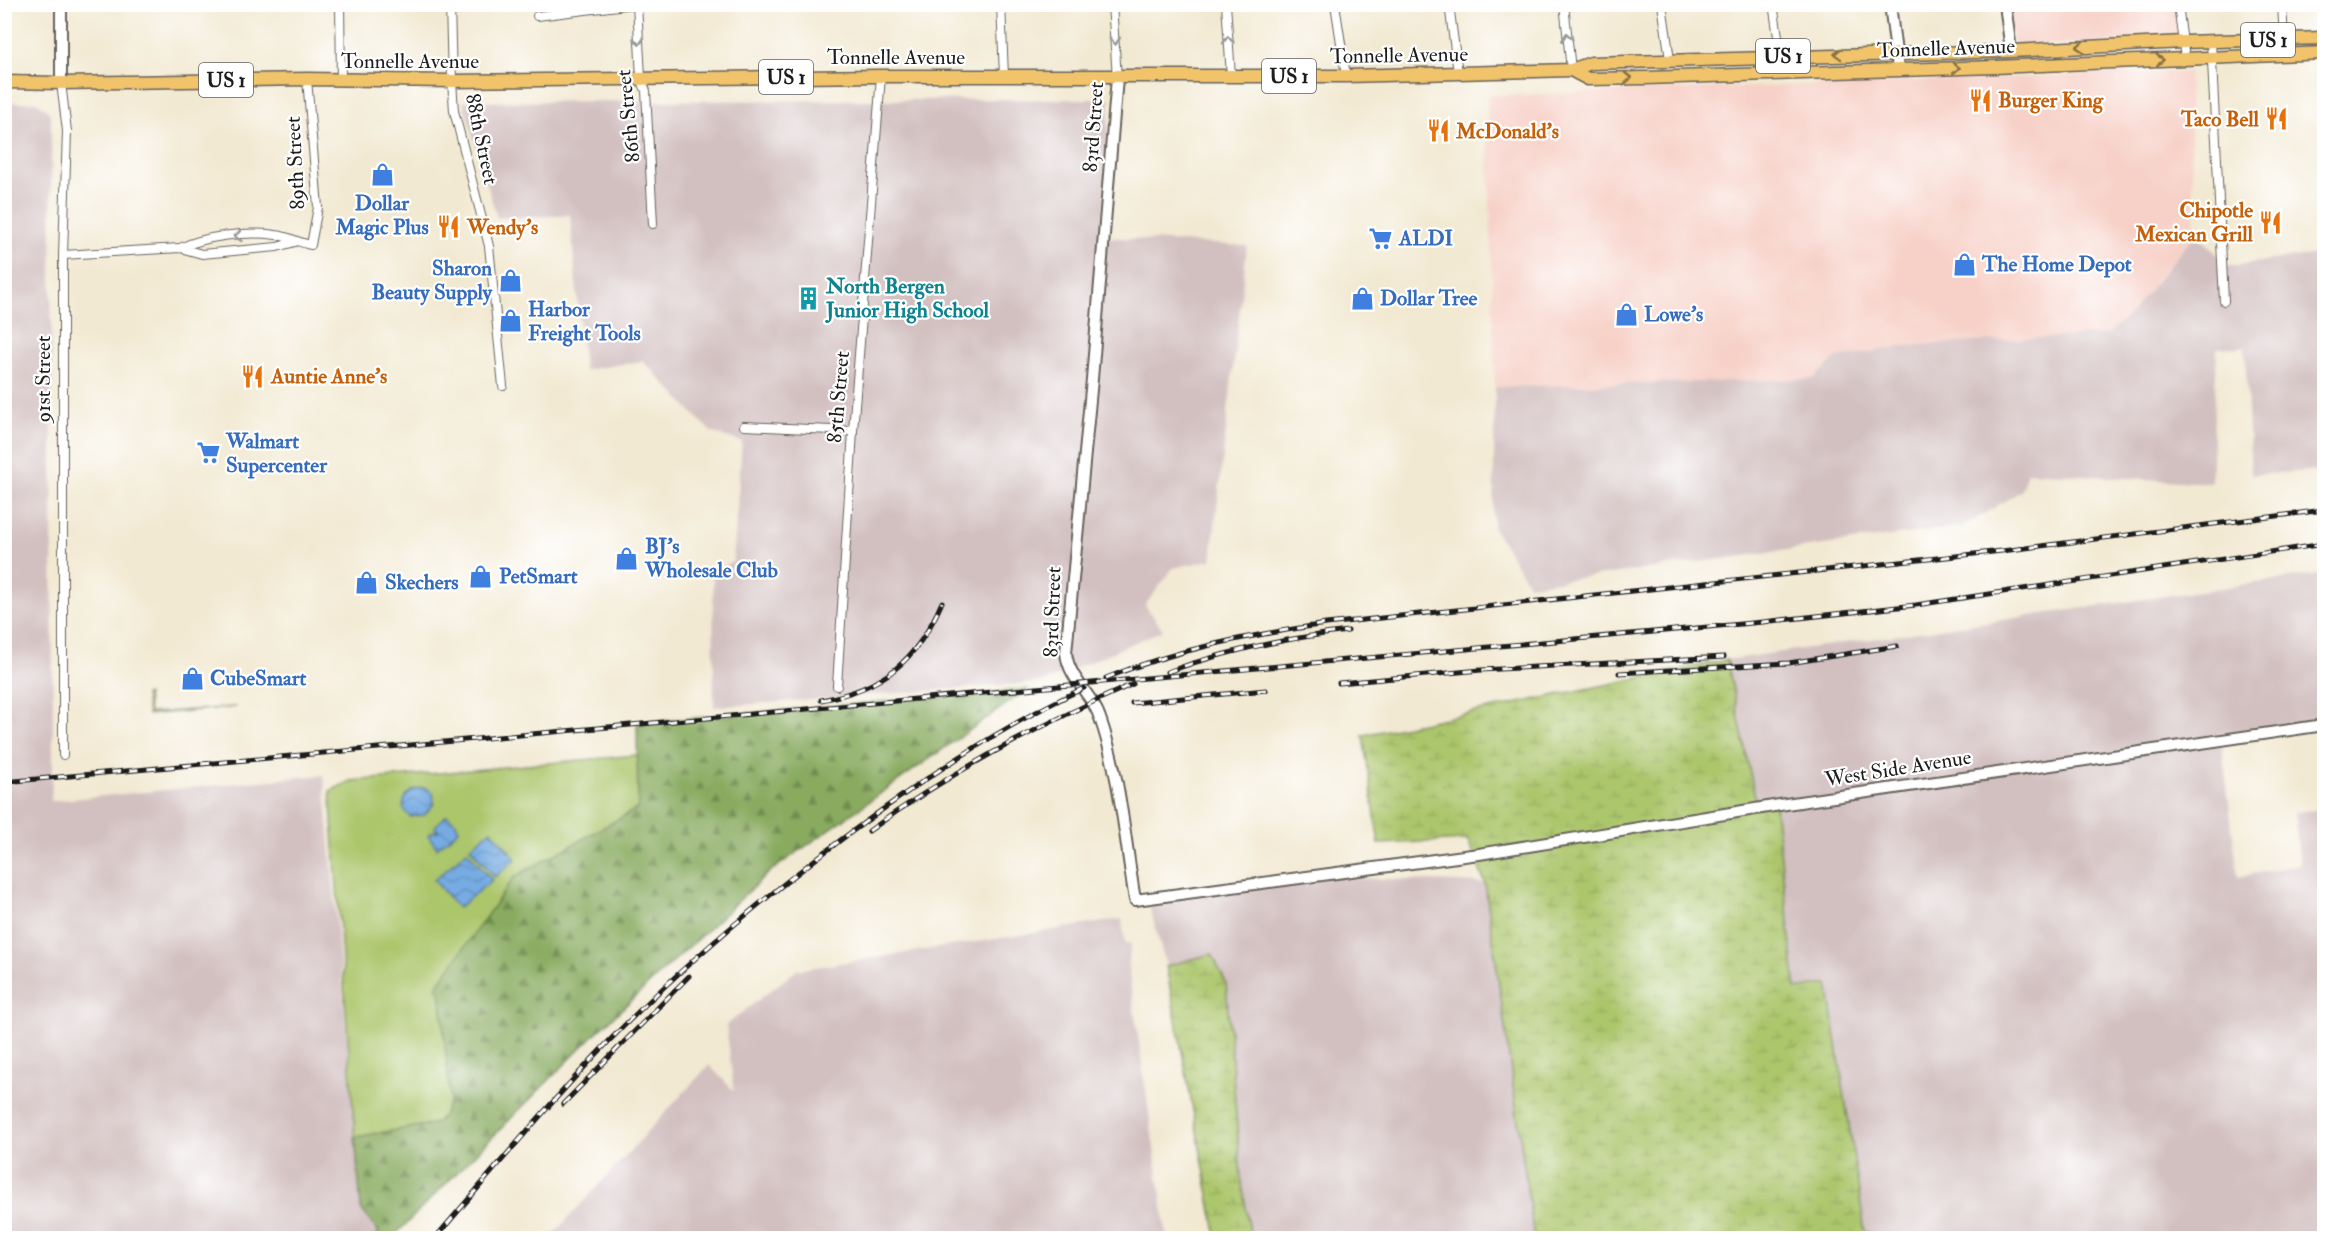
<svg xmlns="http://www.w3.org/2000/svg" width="2329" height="1243" viewBox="0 0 2329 1243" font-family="'IM FELL Double Pica',serif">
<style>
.built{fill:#f7d1c8}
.industrial{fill:#d2bfc0}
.forest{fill:url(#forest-firs);stroke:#52643e;stroke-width:1.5}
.wetland{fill:url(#wetland-marsh);stroke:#647144;stroke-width:1.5}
.garden{fill:url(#garden-furrows);stroke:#647144;stroke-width:1.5}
.pitch{fill:#acc66c;stroke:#647144;stroke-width:1.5}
.water{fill:url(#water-waves);stroke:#496480;stroke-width:1.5}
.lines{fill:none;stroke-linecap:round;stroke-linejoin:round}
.minor-casing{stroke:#67645c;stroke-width:10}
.tertiary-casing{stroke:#67645c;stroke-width:14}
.primary-casing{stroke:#67645c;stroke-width:15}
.minor{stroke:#fff;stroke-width:8}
.tertiary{stroke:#fff;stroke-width:10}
.primary{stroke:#f1c36a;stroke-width:12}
.rail-casing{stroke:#1c1c1c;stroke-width:5}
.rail{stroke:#fff;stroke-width:3;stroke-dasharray:9;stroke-linecap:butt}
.oneway{stroke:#999}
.oneway2{stroke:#867043}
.labels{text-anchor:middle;stroke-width:4.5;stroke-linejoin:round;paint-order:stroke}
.shield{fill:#fff;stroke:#606060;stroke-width:1.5}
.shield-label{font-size:20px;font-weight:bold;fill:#1c1c1c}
.street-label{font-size:21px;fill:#1c1c1c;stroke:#fff}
.food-label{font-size:21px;font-weight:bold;fill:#c56008;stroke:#fff;text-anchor:start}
.shop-label{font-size:21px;font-weight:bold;fill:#366cbe;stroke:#fff;text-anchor:start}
.culture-label{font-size:21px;font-weight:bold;fill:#0d838f;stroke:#fff;text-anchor:start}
</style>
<defs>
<pattern id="forest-firs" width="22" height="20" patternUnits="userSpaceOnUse" patternTransform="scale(1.5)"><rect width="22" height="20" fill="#89ab60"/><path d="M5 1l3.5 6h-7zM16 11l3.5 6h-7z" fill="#6f8a4e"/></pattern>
<pattern id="wetland-marsh" width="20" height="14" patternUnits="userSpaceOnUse" patternTransform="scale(1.5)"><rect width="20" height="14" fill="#acc66c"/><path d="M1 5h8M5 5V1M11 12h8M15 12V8" fill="none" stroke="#93aa5d"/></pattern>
<pattern id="garden-furrows" width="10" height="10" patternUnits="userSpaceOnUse" patternTransform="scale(1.5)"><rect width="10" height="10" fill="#acc66c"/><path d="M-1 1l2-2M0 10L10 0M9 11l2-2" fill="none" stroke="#93aa5d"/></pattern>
<pattern id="water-waves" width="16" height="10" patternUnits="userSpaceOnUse" patternTransform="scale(1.5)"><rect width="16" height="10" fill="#76abe3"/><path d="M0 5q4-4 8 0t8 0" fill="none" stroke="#608ab7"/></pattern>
</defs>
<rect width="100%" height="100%" fill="#fff"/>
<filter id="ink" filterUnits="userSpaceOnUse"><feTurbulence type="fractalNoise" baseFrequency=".0167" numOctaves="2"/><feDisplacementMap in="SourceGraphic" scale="12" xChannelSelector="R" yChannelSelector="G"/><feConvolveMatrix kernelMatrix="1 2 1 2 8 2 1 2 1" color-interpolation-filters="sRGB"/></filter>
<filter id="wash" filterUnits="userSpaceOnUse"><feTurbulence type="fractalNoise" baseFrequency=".008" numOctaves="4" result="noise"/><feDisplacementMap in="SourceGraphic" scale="24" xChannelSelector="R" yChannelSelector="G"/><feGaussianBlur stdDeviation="1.35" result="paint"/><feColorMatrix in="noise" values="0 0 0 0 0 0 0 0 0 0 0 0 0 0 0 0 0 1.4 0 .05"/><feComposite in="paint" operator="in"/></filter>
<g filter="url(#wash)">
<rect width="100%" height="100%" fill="#f2e9d2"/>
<g class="built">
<polygon points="2007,5 2174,5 2179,39 2014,46"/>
<polygon points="2188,71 2195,233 2130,313 2108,334 1905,346 1836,358 1813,379 1495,387 1487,96"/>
</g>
<g class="industrial">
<polygon points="1110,99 1102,237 1247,246 1211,560 1173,568 1145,605 1163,630 1044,682 714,707 713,573 733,561 742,442 711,432 643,361 584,370 570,215 497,218 463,102"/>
<polygon points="36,102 46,108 51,117 53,770 51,801 324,775 361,1209 379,1233 374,1238 5,1238 4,103"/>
<polygon points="2195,233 2229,266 2324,253 2324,470 2251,475 2245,347 2217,348 2211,483 2027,472 2021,491 1965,526 1529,585 1493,527 1495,387 1813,379 1836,358 1905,346 2108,334 2131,313"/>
<polygon points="2324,573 2324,720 2221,738 2238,877 2300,864 2294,812 2324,809 2324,1238 1906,1238 1865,1232 1828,985 1796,989 1775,806 1757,807 1727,660"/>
<polygon points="1308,876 1485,883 1534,1238 1251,1238 1241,1178 1212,954 1166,966 1148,901"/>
<polygon points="1122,919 1125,944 1131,943 1128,967 1167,1238 550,1238 709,1065 734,1091 726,1025 797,970"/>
</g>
<polygon class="forest" points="1028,689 771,871 594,1035 392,1238 374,1238 379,1232 361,1209 355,1137 436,1123 444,1114 450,1100 440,991 435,988 514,877 638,808 637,723"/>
<g class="wetland">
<polygon points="1727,660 1757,807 1775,806 1796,989 1828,984 1865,1232 1906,1238 1534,1238 1485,883 1468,840 1379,844 1363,735"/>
<polygon points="1212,954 1226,983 1241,1178 1251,1238 1217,1238 1166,966"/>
</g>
<polygon class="garden" points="145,695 147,695 149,713 236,707 148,715"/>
<polygon class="pitch" points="637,755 638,808 514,877 436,987 440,991 450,1100 444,1114 436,1123 355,1137 330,791 351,781"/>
<g class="water">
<path d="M421 788H426L433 793 434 804 424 815 410 817 404 810C401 798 410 790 421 788Z"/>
<polygon points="447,815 456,823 459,830 437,848 428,835 432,832 438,831 435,828 436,825"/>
<polygon points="491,830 516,859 495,877 470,848"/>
<polygon points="467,851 492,880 458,908 434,880"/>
</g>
</g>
<g filter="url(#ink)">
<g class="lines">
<defs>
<g id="minor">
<polyline points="340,4 341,80"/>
<polyline points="450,4 452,81 454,111 489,246 503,386"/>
<polyline points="637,4 641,78 646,91 653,224"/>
<polyline points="1001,4 1004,76"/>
<polyline points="1112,4 1117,78"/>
<polyline points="1226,4 1231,76"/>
<polyline points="1335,4 1346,76"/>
<polyline points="1449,4 1458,73"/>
<polyline points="1564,4 1571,70"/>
<polyline points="1662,4 1670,60"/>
<polyline points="1773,4 1781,56"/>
<polyline points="2178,4 2185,59"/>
<polyline points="2282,4 2284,40"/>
<polyline points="537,16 634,4"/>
<polyline points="2211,41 2224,301"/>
<polyline points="61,83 67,131 63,255 63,755"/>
<path d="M180 248C206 236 246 231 276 235 288 236 299 243 311 245L318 207 307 79"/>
<polyline points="63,255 180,248 202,254 277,247 295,242"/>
<polyline points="744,426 853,431"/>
<polyline points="837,686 853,431 881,76"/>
</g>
<g id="tertiary">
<polyline points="1890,4 1898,69"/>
<polyline points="2005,4 2011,51"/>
<path d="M1117 78 1092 379 1066 653C1069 680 1092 693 1100 718 1120 775 1125 840 1135 900L1479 854 1786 804 2324 725"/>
<polyline points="61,83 61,4"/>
</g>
<g id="primary">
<polyline points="1571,70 1588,79 1646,78 1995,67 2324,53"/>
<polyline points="4,82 61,83 307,79 452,81 881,76 1346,76 1571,70 1591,63 2011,51 2183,42 2324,38"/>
</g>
</defs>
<use href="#minor" class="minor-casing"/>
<use href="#tertiary" class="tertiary-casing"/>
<use href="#primary" class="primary-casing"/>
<use href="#minor" class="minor"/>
<use href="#tertiary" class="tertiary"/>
<use href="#primary" class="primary"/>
<defs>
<g id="rail">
<path d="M1167 672C1225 651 1287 638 1348 631"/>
<polyline points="1619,673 1789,663 1897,646"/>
<path d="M1106 678C1177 649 1250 635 1326 624L2002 551 2324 510"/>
<polyline points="1339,683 1481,670 1724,657"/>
<path d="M821 700C884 689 917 660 942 602"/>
<polyline points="1132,703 1266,690"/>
<polyline points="4,782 1763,622 1916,605 2324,544"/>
<path d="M869 831C950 772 1041 724 1133 684"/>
<polyline points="563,1104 689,976"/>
<path d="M435 1238C493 1171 550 1102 612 1038 683 965 761 900 842 839 919 782 998 728 1084 688"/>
</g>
</defs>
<use href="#rail" class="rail-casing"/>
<use href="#rail" class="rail"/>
</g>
<defs><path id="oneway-chevron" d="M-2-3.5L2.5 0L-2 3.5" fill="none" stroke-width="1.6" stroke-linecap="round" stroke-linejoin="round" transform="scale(1.5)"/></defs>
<g class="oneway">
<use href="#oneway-chevron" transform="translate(1567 37) rotate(-97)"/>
<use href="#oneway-chevron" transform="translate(1228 40) rotate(-94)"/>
<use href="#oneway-chevron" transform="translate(639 41) rotate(87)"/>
<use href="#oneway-chevron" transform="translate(1115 41) rotate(86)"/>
<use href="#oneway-chevron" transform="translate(238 236) rotate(175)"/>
</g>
<g class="oneway2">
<use href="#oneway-chevron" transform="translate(2080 47) rotate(177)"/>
<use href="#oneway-chevron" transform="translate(1838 54) rotate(178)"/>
<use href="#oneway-chevron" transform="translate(2160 60) rotate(-2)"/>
<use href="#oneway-chevron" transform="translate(1956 68) rotate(-1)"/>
<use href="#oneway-chevron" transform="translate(1628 78) rotate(-1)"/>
</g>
</g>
<defs>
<symbol id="restaurant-bare" viewBox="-9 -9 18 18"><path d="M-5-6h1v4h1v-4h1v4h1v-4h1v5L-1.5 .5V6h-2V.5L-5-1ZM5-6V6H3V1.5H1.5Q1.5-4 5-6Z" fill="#e8710a" stroke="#fff" stroke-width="2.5" paint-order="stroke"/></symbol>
<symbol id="shop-bare" viewBox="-9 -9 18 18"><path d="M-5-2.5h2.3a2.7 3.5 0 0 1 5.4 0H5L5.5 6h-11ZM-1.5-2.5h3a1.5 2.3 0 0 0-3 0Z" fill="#3f7fe0" stroke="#fff" stroke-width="2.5" paint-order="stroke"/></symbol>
<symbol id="supermarket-bare" viewBox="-9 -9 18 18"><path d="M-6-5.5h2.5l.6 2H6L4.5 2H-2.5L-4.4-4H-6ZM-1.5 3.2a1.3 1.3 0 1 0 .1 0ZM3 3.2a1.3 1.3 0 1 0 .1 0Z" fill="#3f7fe0" stroke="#fff" stroke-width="2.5" paint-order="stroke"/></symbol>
<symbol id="building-bare" viewBox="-9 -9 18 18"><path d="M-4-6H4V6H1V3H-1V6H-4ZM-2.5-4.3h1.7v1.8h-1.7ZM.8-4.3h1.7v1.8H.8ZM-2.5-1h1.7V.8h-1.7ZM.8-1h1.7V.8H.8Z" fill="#0f9aa8" stroke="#fff" stroke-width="2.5" paint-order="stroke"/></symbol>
</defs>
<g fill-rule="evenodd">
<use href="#restaurant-bare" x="1964" y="84" width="33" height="33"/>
<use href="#restaurant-bare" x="2260" y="102" width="33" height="33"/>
<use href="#restaurant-bare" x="1422" y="114" width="33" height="33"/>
<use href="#shop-bare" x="366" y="158" width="33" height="33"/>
<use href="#restaurant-bare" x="2254" y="206" width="33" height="33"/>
<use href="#restaurant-bare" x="432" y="210" width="33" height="33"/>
<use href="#supermarket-bare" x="1364" y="222" width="33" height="33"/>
<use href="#shop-bare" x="1948" y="248" width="33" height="33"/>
<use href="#shop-bare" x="494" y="264" width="33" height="33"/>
<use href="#building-bare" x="792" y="282" width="33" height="33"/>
<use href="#shop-bare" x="1346" y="282" width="33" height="33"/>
<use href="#shop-bare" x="1610" y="298" width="33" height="33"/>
<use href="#shop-bare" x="494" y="304" width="33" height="33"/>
<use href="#restaurant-bare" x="236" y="360" width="33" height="33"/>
<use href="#supermarket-bare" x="192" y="436" width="33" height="33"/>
<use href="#shop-bare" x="610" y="542" width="33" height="33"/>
<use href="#shop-bare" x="464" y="560" width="33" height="33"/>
<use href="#shop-bare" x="350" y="566" width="33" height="33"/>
<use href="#shop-bare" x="176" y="662" width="33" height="33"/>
</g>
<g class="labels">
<g class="shield">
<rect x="2241" y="23" width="54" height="34" rx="4.5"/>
<rect x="1756" y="39" width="54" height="34" rx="4.5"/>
<rect x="1262" y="59" width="54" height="34" rx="4.5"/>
<rect x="759" y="60" width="54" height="34" rx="4.5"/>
<rect x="199" y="63" width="54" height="34" rx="4.5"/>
</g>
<g class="shield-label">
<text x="2268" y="47">US 1</text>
<text x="1783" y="63">US 1</text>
<text x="1289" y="83">US 1</text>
<text x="786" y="84">US 1</text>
<text x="226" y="87">US 1</text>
</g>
<g class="street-label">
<text transform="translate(1946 48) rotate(-2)" y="7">Tonnelle Avenue</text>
<text transform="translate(1399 55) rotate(-1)" y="7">Tonnelle Avenue</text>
<text x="896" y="64">Tonnelle Avenue</text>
<text x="410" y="68">Tonnelle Avenue</text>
<text transform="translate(628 116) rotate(-96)" y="7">86th Street</text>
<text transform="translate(1093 127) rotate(-86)" y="7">83rd Street</text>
<text transform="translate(482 139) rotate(78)" y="7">88th Street</text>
<text transform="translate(295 163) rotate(-93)" y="7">89th Street</text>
<text transform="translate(43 379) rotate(-90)" y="7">91st Street</text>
<text transform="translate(838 397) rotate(-85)" y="7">85th Street</text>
<text transform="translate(1052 612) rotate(-88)" y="7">83rd Street</text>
<text transform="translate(1898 768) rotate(-9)" y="7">West Side Avenue</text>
</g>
<g class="food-label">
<text x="1998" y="107">Burger King</text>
<text x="2259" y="126" text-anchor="end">Taco Bell</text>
<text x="1456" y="138">McDonald's</text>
<text x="2253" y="217" text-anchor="end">Chipotle<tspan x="2253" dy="24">Mexican Grill</tspan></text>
<text x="467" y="234">Wendy's</text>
<text x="271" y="383">Auntie Anne's</text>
</g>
<g class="shop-label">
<text x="382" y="210" text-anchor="middle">Dollar<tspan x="382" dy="24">Magic Plus</tspan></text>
<text x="1399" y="245">ALDI</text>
<text x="1982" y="271">The Home Depot</text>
<text x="492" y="275" text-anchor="end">Sharon<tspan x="492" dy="24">Beauty Supply</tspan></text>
<text x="1380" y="305">Dollar Tree</text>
<text x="528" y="316">Harbor<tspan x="528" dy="24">Freight Tools</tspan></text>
<text x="1644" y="321">Lowe's</text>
<text x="226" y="448">Walmart<tspan x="226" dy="24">Supercenter</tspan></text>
<text x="645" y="553">BJ's<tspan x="645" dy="24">Wholesale Club</tspan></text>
<text x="499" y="583">PetSmart</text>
<text x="385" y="589">Skechers</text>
<text x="210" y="685">CubeSmart</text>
</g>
<g class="culture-label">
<text x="826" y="293">North Bergen<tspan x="826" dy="24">Junior High School</tspan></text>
</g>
</g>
<rect width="2329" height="1243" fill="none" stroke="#fff" stroke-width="24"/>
</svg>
